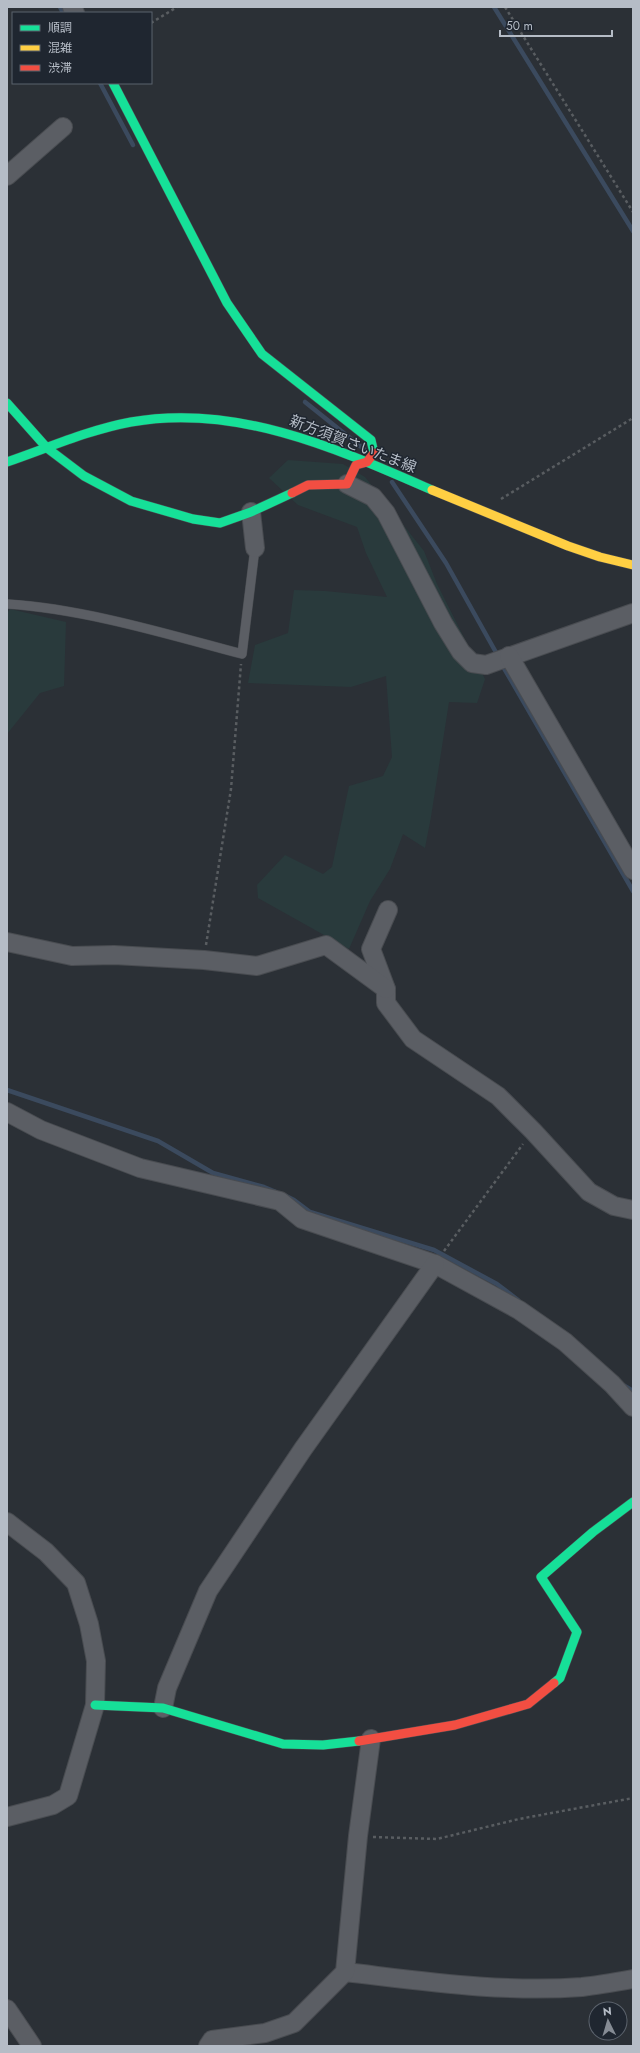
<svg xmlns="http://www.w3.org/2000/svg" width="640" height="2053" viewBox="0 0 640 2053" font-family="Jost,'Noto Sans JP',sans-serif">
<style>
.green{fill:#293a3c}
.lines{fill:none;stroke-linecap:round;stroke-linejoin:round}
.stream{stroke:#3b4a5e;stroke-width:4.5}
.lane-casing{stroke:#494c51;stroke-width:10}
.street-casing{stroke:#494c51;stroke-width:20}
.fast-casing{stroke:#494c51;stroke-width:10}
.slow-casing{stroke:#494c51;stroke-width:10}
.jam-casing{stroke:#494c51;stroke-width:10}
.path{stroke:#595d61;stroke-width:2.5;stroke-dasharray:3 3;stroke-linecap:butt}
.lane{stroke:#5b5e64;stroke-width:9}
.street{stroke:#5b5e64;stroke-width:18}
.fast{stroke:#16e098;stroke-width:9}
.slow{stroke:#ffcf43;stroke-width:9}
.jam{stroke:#f24e42;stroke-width:9}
.labels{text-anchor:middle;stroke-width:3;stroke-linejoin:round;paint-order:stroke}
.street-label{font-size:15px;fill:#b5bcc6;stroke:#1f2630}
</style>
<rect width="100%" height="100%" fill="#2b3036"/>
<g class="green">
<polygon points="288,460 343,464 365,477 424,551 437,584 485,679 477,703 449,702 431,817 425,848 403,834 390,869 370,901 349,949 258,898 257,885 285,855 323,874 332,867 349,786 383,776 392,757 386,676 351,687 248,683 255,645 288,633 294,590 325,591 387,597 366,553 357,527 298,505 269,478"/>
<polygon points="10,609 66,622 64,686 40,693 7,734 7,613"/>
</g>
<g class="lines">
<g class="stream">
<polyline points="60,7 63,13"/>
<polyline points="494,7 633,231"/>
<polyline points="100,83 133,145"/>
<polyline points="305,402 365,450"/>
<polyline points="392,482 446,563 498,656"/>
<polyline points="501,663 633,891"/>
<polyline points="7,1090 158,1141 213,1173 264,1187 276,1192"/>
<polyline points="286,1196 294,1200 310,1212 434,1250 497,1284 518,1300"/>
<polyline points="623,1385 633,1391"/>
</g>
<defs>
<path id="lane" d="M7 604C85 609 167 634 242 654L255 548"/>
<g id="street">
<polyline points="72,7 75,13"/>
<polyline points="7,176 63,127"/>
<polyline points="347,484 373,497 386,513 443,623 461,652 472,663 486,665 633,613"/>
<polyline points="251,512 255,548"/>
<polyline points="509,656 633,870"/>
<polyline points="388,910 371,949 386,989 386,1003 413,1039 498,1096 533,1131 589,1192 614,1206 633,1210"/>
<polyline points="7,942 72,956 114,955 204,960 257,966 326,945 386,989"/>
<polyline points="7,1112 41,1130 140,1168 280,1201 302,1219 435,1264 519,1310 565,1342 612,1384 633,1407"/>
<polyline points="7,1522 46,1552 76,1583 89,1624 96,1661 95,1705 68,1796 53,1805 7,1817"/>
<polyline points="163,1708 167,1688 208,1591 303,1449 435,1264"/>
<path d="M345 1972C423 1981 502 1993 582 1987 599 1985 616 1982 633 1979"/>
<polyline points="7,2009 32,2046"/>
<polyline points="208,2046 212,2040 265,2033 294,2023 345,1972 358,1836 371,1739"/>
</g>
<g id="fast">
<polyline points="113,83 227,303 262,354 371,440 374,453"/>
<polyline points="7,403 47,448 84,476 131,501 193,519 220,523 251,512 292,493"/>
<path d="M7 462C48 448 88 430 131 422 237 403 338 449 432 490"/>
<polyline points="554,1683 560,1678 577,1632 541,1577 593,1532 633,1502"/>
<polyline points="95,1705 163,1708 283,1744 323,1745 359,1741"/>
</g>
<polyline id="slow" points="432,490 568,546 600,557 633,565"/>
<g id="jam">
<polyline points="292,493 308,485 347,484 356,465 367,462 374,453"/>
<polyline points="359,1741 455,1725 528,1704 554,1683"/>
</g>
</defs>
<use href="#lane" class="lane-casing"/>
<use href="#street" class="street-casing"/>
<use href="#fast" class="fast-casing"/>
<use href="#slow" class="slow-casing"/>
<use href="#jam" class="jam-casing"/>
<g class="path">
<polyline points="505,7 633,212"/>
<polyline points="151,23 177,7"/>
<polyline points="501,499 633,418"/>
<polyline points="206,945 231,789 241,664"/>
<polyline points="444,1251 523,1144"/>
<polyline points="373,1837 437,1839 519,1819 633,1798"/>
</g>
<use href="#lane" class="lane"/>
<use href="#street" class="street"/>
<use href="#fast" class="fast"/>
<use href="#slow" class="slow"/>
<use href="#jam" class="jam"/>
</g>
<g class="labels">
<g class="street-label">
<text transform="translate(353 444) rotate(21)" y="5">新方須賀さいたま線</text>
</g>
</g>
<rect width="640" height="2053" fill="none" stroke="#b5bcc6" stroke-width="16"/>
<rect x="12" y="12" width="140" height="72" fill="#1f2630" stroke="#5b626c"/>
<rect x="20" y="25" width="20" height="6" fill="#16e098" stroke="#5b626c"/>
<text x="48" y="32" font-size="12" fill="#b5bcc6">順調</text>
<rect x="20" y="45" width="20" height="6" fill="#ffcf43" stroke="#5b626c"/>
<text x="48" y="52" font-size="12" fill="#b5bcc6">混雑</text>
<rect x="20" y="65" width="20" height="6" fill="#f24e42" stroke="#5b626c"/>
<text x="48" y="72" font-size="12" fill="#b5bcc6">渋滞</text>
<g transform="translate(608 2021) rotate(355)"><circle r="19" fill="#1f2630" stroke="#5b626c"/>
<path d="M0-3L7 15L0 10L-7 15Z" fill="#858b94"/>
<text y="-6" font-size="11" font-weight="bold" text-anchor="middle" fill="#b5bcc6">N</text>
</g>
<path d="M500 30v6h112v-6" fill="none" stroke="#b5bcc6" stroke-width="2"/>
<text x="506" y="30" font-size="12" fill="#b5bcc6" stroke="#1f2630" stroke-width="3" paint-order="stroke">50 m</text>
</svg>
